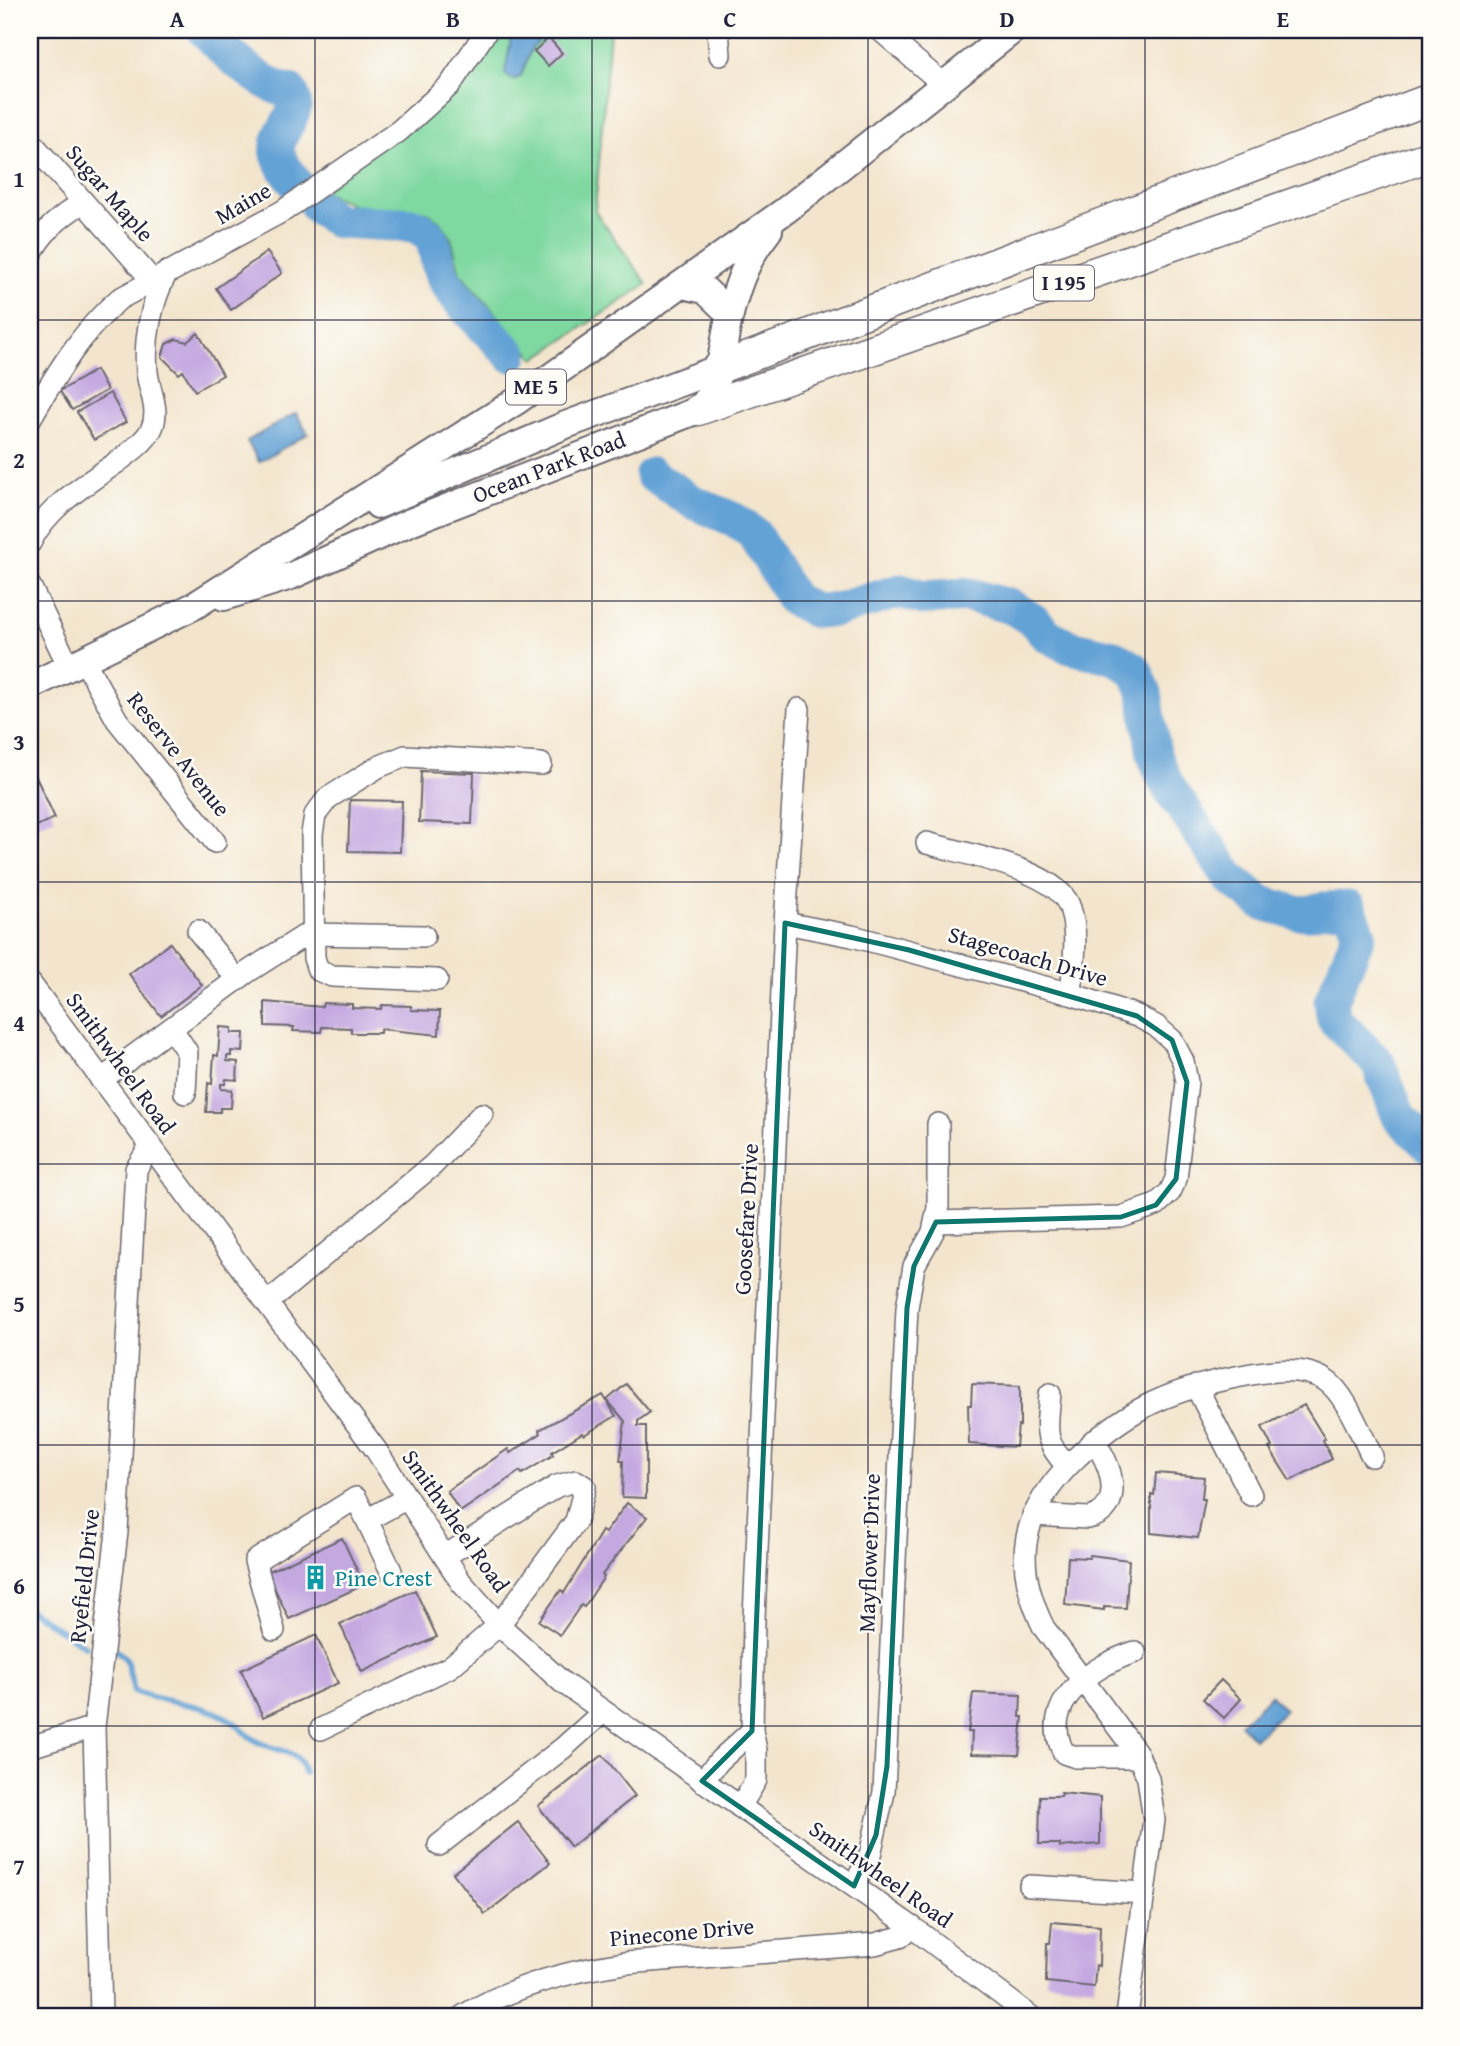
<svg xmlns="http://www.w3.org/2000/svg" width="1460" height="2046" viewBox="0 0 1460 2046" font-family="'Gentium Book Plus',serif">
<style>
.green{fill:#7ed89f;stroke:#507d6d;stroke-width:2}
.water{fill:#64a2d5;stroke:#436288;stroke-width:2}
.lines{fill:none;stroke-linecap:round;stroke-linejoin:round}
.stream{stroke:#64a2d5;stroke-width:6}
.river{stroke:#64a2d5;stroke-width:35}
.building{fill:#c4a9e1}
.minor-casing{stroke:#6b666e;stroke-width:24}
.major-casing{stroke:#6b666e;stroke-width:30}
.highway-casing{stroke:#6b666e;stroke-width:33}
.minor{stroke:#fff;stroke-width:21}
.major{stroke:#fff;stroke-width:26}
.highway{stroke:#fff;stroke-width:30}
.marked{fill:none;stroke:#0f766e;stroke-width:5;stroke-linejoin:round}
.grid{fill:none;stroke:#22223b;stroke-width:2;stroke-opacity:0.55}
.labels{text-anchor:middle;stroke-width:5;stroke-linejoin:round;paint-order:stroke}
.shield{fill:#fdfcf7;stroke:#646373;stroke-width:2}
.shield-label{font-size:21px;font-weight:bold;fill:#22223b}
.street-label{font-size:23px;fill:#22223b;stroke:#fdfcf7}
.culture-label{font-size:23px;fill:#0d838f;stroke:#fdfcf7;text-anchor:start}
.neatline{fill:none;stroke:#22223b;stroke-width:2.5}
.grid-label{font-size:23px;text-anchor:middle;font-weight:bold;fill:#22223b}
</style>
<rect width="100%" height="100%" fill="#fdfcf7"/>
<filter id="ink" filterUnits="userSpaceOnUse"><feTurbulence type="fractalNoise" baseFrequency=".0143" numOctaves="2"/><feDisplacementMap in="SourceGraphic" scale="14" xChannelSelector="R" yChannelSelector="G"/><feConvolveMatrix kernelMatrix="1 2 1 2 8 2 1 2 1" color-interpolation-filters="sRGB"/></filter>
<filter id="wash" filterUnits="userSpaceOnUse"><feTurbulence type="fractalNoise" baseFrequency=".00686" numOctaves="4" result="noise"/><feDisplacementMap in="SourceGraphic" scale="28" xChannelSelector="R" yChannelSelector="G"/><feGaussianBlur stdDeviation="1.57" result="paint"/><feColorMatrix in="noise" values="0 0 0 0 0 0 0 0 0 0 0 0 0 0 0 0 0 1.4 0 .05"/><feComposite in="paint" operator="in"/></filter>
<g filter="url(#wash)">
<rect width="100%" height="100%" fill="#f3e5cd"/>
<polygon class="green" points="496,30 610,30 595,211 647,284 535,359 460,273 451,238 440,221 426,212 371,212 323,192"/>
<g class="water">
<polygon points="517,30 527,30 538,43 531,49 521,76 513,80 505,74 512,32"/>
<polygon points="296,413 308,434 259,462 247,441"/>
<polygon points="1271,1695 1285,1710 1254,1739 1240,1724"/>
</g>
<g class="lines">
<g class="stream">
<polyline points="30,1610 86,1647"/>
<path d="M116 1650 126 1659 134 1691C164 1705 205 1701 233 1722 242 1728 247 1737 258 1742 276 1752 300 1748 304 1773"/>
</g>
<g class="river">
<path d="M204 30C221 49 265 89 290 91 306 115 273 130 278 154 280 164 290 175 296 184"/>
<path d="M317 207 337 221 413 225C443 237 431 256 444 279 459 305 491 332 511 355"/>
<polyline points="652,475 693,502 735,520 754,534 793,599 815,611 837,610 900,591 923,598 968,595 1012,607 1034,621 1047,635 1070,647 1114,657 1135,670 1145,693 1154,755 1167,785 1231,879 1262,903 1294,912 1308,913 1323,909 1349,908 1359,934 1331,1002 1334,1019 1378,1063 1399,1117 1430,1147"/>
</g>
</g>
<g id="blocks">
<g class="building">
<polygon points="549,38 562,53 548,66 534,51"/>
<polygon points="267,252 282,273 231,310 216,288"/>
<polygon points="198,333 223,375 195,391 183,371 179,374 162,357 166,344 176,339 187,342"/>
<polygon points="96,370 107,390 72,410 60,391"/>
<polygon points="110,393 126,422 94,440 77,412"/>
<polygon points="30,764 55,818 30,829"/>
<polygon points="421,771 474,773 472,824 419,822"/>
<polygon points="350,800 402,801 400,852 348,851"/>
<polygon points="170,943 202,985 161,1016 129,974"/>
<polygon points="265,1002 322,1007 323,1003 352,1004 352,1008 381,1009 382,1005 411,1006 411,1010 440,1011 439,1035 380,1029 380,1033 351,1033 351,1028 322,1027 321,1032 293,1031 294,1027 265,1026"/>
<polygon points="220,1027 232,1028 232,1033 244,1033 243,1052 231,1051 231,1056 227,1056 227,1061 238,1062 237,1080 226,1079 225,1084 221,1084 221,1089 232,1090 231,1108 220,1108 220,1112 206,1112 208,1083 212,1084 214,1055 218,1056"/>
<polygon points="626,1384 650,1412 638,1421 638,1426 646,1426 646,1498 622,1497 623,1461 620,1461 625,1421 607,1400"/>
<polygon points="972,1384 1020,1386 1020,1426 1018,1425 1016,1447 969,1444 968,1405 971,1405"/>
<polygon points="603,1395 616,1416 584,1435 582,1433 552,1452 553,1455 522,1474 520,1471 460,1512 447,1491 508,1449 510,1453 540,1434 539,1430"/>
<polygon points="1304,1405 1325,1439 1322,1440 1332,1459 1290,1481 1269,1448 1272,1447 1262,1427"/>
<polygon points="1156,1473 1204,1477 1202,1499 1205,1499 1198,1538 1151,1533 1151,1494 1154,1495"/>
<polygon points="627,1503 647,1517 602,1575 604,1577 584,1607 581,1605 560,1635 539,1621 561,1590 564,1593 602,1531 605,1533"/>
<polygon points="342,1538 364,1585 289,1619 267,1572"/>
<polygon points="1090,1555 1129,1560 1126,1608 1104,1607 1104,1610 1065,1605 1068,1557 1089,1558"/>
<polygon points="415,1590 437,1637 362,1672 340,1624"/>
<polygon points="316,1635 338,1683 263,1717 241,1670"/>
<polygon points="1221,1680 1241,1699 1224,1718 1203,1699"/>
<polygon points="973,1693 1021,1695 1020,1717 1023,1717 1019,1755 971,1754 972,1732 968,1732"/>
<polygon points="603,1755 635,1796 571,1847 538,1806"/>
<polygon points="1061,1793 1100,1797 1100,1844 1060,1847 1060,1844 1039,1844 1040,1796 1061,1796"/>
<polygon points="518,1822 550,1863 485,1914 453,1873"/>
<polygon points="1052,1922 1100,1926 1099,1966 1096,1965 1094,1987 1046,1982 1047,1943 1050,1943"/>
</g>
</g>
</g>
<g filter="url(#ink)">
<use href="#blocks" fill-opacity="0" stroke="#6b666e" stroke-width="2"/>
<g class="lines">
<defs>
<g id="minor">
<polyline points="718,30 720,55"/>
<polyline points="880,30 944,85"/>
<polyline points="30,141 151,279"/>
<path d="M30 256C42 231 60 217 83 202"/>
<path d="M30 419C55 376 81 332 119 299L283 211 399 131 450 85 487 30"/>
<path d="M30 543C47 507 85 485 116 463 128 454 144 443 151 430 161 411 149 391 147 372 144 339 151 302 167 272"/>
<polyline points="30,586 69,667"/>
<polyline points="84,660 117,720 215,842"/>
<path d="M927 843C963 854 1058 869 1070 908 1079 935 1073 966 1071 994"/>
<polyline points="785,923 852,936 1071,994 1137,1016 1156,1026 1172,1040 1183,1061 1187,1082 1176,1179 1170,1192 1156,1205 1121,1217 936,1222"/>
<polyline points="198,931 237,979"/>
<polyline points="437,980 332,976 318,970 314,958 312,834 315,815 328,798 378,767 405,756 541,764"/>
<polyline points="30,983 376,1450 461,1582 499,1625 562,1682 912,1927 1030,2016"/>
<polyline points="172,1029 187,1052 185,1093"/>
<polyline points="101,1080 246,973 307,934 424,936"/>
<polyline points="267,1303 433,1165 482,1114"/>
<polyline points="1196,1386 1251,1495"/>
<path d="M1050 1394C1047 1429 1042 1440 1067 1466"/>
<path d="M1033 1515 1088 1518C1127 1510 1111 1461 1093 1441"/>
<polyline points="391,1571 367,1520 407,1498"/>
<polyline points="274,1630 255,1561 356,1498 367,1520"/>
<path d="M1135 1652C1093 1665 1037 1704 1064 1753L1076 1757H1139"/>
<polyline points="321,1729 450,1667 499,1625 576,1521 585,1487 576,1481 557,1486 445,1556"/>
<polyline points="30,1747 94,1727"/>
<polyline points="702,1781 720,1760 752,1731"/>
<polyline points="740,1807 756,1780 756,1750 752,1731 754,1618 785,923 799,709"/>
<polyline points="439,1845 563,1748 603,1712"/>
<polyline points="854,1886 870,1855 884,1792 907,1308 914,1266 933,1232 938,1208 938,1124"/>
<polyline points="1030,1886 1144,1893"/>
<polyline points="101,2016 94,1727 117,1532 136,1169 150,1147"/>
<path d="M463 2016C512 1986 568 1971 625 1963L875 1944 900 1937 912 1927"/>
<path d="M1127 2016 1154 1820 1148 1778 1137 1753 1044 1628C1011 1561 1021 1512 1074 1460 1123 1412 1164 1392 1231 1378 1260 1372 1299 1364 1325 1380 1345 1392 1361 1435 1372 1456"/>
</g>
<g id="major">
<polyline points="683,285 705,290 730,314"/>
<polyline points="378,505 563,426 717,369"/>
<path d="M224 597 291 576 410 522 698 410C722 390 722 343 730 314 738 282 748 256 769 230"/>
<polyline points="30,686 194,606 518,400 786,210 1013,30"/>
</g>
<g id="highway">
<polyline points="717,369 1430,99"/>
<polyline points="698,410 1430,156"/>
</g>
</defs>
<use href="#minor" class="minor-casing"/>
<use href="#major" class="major-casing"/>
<use href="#highway" class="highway-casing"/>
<use href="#minor" class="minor"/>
<use href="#major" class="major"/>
<use href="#highway" class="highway"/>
</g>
</g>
<path class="marked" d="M785 923 909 950 1137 1016 1172 1040 1187 1082 1176 1179 1156 1205 1121 1217 936 1222 914 1266 907 1308 887 1766 876 1835 854 1886 702 1781 752 1731Z"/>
<path class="grid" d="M315 30V2016M592 30V2016M868 30V2016M1145 30V2016M30 320H1430M30 601H1430M30 882H1430M30 1164H1430M30 1445H1430M30 1726H1430"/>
<defs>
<symbol id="building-bare" viewBox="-9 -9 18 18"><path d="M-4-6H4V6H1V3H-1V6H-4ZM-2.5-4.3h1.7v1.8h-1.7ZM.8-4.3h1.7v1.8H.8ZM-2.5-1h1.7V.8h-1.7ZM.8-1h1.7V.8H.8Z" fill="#0f9aa8" stroke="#fdfcf7" stroke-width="2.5" paint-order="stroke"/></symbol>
</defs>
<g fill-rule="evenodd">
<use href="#building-bare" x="298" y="1560" width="35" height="35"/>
</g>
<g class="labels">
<g class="shield">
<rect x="1034" y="265.5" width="60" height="35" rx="5"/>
<rect x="506" y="369.5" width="60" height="35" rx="5"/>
</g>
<g class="shield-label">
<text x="1064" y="290">I 195</text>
<text x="536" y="394">ME 5</text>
</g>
<g class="street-label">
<text transform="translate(110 193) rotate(49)" y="8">Sugar Maple</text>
<text transform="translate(243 203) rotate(-30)" y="8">Maine</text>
<text transform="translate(549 467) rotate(-21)" y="8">Ocean Park Road</text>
<text transform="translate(179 754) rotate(52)" y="8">Reserve Avenue</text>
<text transform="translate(1028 956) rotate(16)" y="8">Stagecoach Drive</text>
<text transform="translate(121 1063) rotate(54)" y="8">Smithwheel Road</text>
<text transform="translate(746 1219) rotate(-87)" y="8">Goosefare Drive</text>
<text transform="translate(456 1521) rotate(55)" y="8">Smithwheel Road</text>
<text transform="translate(869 1553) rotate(-88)" y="8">Mayflower Drive</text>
<text transform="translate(84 1576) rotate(-84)" y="8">Ryefield Drive</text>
<text transform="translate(881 1874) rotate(35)" y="8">Smithwheel Road</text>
<text transform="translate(682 1932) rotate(-5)" y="8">Pinecone Drive</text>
</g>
<g class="culture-label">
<text x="335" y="1586">Pine Crest</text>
</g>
</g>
<rect width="1460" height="2046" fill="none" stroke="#fdfcf7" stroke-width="77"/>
<rect x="38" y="38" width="1384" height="1970" class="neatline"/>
<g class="grid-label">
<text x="177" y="27">A</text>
<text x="453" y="27">B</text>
<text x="730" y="27">C</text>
<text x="1007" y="27">D</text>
<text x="1283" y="27">E</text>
<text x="19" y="187">1</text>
<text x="19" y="468">2</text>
<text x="19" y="750">3</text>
<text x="19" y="1031">4</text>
<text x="19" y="1312">5</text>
<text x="19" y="1594">6</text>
<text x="19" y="1875">7</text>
</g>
</svg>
